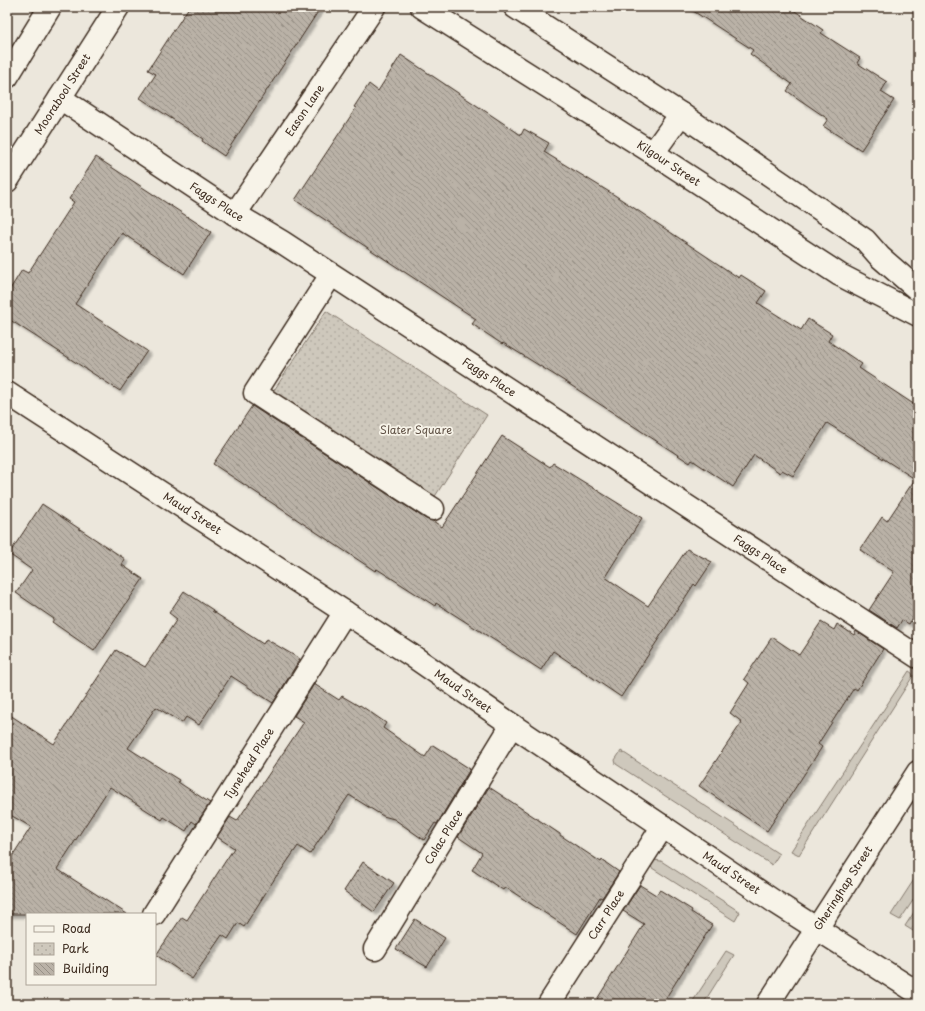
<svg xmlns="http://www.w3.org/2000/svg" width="925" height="1011" viewBox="0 0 925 1011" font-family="'Playpen Sans',sans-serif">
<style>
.grass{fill:#cec8bc;stroke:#84796d}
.park{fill:url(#park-dots);stroke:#84796d}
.garden{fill:url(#garden-furrows);stroke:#84796d}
.building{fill:url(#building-back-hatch);stroke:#3b2a1e;filter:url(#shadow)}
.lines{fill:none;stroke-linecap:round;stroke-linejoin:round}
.minor-casing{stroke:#3b2a1e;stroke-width:25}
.minor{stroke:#f7f3e8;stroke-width:22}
.labels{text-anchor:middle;stroke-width:3.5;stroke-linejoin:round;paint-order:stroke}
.street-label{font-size:11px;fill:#3b2a1e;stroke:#f7f3e8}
.park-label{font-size:11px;fill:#605246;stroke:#f7f3e8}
</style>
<defs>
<pattern id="park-dots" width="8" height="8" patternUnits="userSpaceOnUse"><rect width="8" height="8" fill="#cec8bc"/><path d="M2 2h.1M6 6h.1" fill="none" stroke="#b2aca1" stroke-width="1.8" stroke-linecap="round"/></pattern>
<pattern id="garden-furrows" width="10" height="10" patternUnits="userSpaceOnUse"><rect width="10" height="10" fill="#cec8bc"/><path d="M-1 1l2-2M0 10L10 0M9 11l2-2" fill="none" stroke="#b2aca1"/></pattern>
<pattern id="building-back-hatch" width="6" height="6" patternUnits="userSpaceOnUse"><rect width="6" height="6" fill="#bab2a7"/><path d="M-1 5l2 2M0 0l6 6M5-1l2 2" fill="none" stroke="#989187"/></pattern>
<filter id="shadow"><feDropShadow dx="3.5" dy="3.5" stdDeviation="1" flood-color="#0004"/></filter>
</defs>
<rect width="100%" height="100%" fill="#ece7dc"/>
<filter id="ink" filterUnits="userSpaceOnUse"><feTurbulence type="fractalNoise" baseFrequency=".025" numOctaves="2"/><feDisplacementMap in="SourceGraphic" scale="8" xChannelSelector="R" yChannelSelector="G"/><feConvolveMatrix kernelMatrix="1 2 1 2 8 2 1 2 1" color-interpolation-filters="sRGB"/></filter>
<g filter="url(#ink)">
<g class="grass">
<polygon points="909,671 912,673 913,676 799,855 791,851"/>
<polygon points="621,751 779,854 772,865 616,764 615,760"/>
<polygon points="653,860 661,861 740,912 735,921 649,866"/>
<polygon points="917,875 918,876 918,893 900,920 891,915"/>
<polygon points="726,951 734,955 703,1004 691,1004"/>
</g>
<polygon class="park" points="326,311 487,415 432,501 271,395"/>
<polygon class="garden" points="918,906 918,934 905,926"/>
<g class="building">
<polygon points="189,7 321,7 224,156 202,141 203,139 140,98 156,74 148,70"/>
<polygon points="687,7 789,7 823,30 821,33 860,58 857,63 887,82 881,92 894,100 861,150 823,126 828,119 787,91 792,84 750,54 753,50"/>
<polygon points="401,55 521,135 524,129 549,143 544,152 616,196 739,278 741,275 766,291 758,303 801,330 808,319 832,334 828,341 862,364 859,368 918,407 918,610 909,624 902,620 897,628 869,610 894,572 860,550 882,517 887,521 915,479 827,423 793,476 782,470 780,473 754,455 733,487 692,460 690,463 569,384 503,343 502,344 472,324 476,319 295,200 356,108 354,107 369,84 378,91"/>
<polygon points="96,157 211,232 184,274 122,233 75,304 147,351 120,391 7,318 7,294 22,270 28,273 74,202 69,199"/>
<polygon points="252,406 426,519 433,521 442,527 502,436 550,467 553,463 642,518 605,577 648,606 687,549 712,562 696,586 694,584 621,697 553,651 541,670 436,603 435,606 377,569 375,571 213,464"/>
<polygon points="42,504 125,559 122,565 143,579 94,651 52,622 54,619 16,593 32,570 9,554"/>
<polygon points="184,591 213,610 212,611 263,644 266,639 300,659 273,703 231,676 199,725 186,717 182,723 156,707 128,748 179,780 178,782 210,803 196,824 192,821 186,831 164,817 162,820 110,787 57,869 127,914 7,914 7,864 31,827 7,813 7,713 54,744 116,650 145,667 177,619 169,613"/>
<polygon points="821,622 834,630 837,624 854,635 856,631 883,649 857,690 854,688 818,744 822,747 767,831 699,786 742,722 730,713 749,683 744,679 772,637 799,655"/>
<polygon points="314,684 339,700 342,696 359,706 360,705 386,723 383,728 425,757 433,745 470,769 437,824 435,823 424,840 394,819 383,816 349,795 310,854 298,846 278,875 277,875 244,927 238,923 228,939 222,935 192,979 156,955 182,917 187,920 234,848 217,837 230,817 237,821 304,722 294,716"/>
<polygon points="489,787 560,834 560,835 601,862 602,860 619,872 602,898 600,897 577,934 505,887 503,890 472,870 482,853 458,837"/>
<polygon points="363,862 394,883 374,912 344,891"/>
<polygon points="640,885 656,895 660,890 692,910 691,912 712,925 662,1004 594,1004 644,924 623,911"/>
<polygon points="415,919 445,938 427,967 396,949"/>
</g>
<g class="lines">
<defs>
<g id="minor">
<path id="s1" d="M422 7 653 153 840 275 918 315"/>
<polyline points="515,7 681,114 865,240 880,257 918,290"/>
<polyline points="7,77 50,7"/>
<path id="s2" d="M60 98 235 214 282 242 918 657"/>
<polyline points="653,153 681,114"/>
<path id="s3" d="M7 181 118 7"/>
<path id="s4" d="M235 214 374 7"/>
<polyline points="331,275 255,393 433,509"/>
<path id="s5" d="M7 393 411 655 512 725 775 902 918 993"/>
<path id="s6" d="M154 914 345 612"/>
<path id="s7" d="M375 949 512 725"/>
<path id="s8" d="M549 1004 663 826"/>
<path id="s9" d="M768 1004 918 772"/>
</g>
</defs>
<use href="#minor" class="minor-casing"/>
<use href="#minor" class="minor"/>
</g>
</g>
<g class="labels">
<g class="street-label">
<text dy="4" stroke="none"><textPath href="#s3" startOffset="103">Moorabool Street</textPath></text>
<text dy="4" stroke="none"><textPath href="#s4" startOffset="125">Eason Lane</textPath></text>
<text dy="4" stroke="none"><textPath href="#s1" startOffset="292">Kilgour Street</textPath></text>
<text dy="4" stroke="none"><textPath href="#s2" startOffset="188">Faggs Place</textPath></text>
<text dy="4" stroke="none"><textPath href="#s2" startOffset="512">Faggs Place</textPath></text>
<text dy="4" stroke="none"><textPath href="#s5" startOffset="221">Maud Street</textPath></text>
<text dy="4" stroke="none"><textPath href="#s2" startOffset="836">Faggs Place</textPath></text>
<text dy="4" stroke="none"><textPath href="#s5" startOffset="545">Maud Street</textPath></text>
<text dy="4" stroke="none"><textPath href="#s6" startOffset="178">Tynehead Place</textPath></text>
<text dy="4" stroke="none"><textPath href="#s7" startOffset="131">Colac Place</textPath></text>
<text dy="4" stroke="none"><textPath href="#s5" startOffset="869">Maud Street</textPath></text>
<text dy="4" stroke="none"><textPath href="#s9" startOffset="138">Gheringhap Street</textPath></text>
<text dy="4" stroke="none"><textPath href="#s8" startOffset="106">Carr Place</textPath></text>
</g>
<g class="park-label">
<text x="416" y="434">Slater Square</text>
</g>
</g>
<rect width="925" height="1011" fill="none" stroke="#f7f3e8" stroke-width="24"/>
<rect x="12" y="12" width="901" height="987" fill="none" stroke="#3b2a1e" stroke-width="1.5" filter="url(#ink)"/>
<rect x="26" y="913" width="130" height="72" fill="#f7f3e8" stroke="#aca397"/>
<rect x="34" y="926" width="20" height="6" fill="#f7f3e8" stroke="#aca397"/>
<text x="62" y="933" font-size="12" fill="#3b2a1e">Road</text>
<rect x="34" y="943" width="20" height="12" fill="url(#park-dots)" stroke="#aca397"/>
<text x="62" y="953" font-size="12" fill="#3b2a1e">Park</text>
<rect x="34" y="963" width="20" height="12" fill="url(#building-back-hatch)" stroke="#aca397"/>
<text x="62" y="973" font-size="12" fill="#3b2a1e">Building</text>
</svg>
